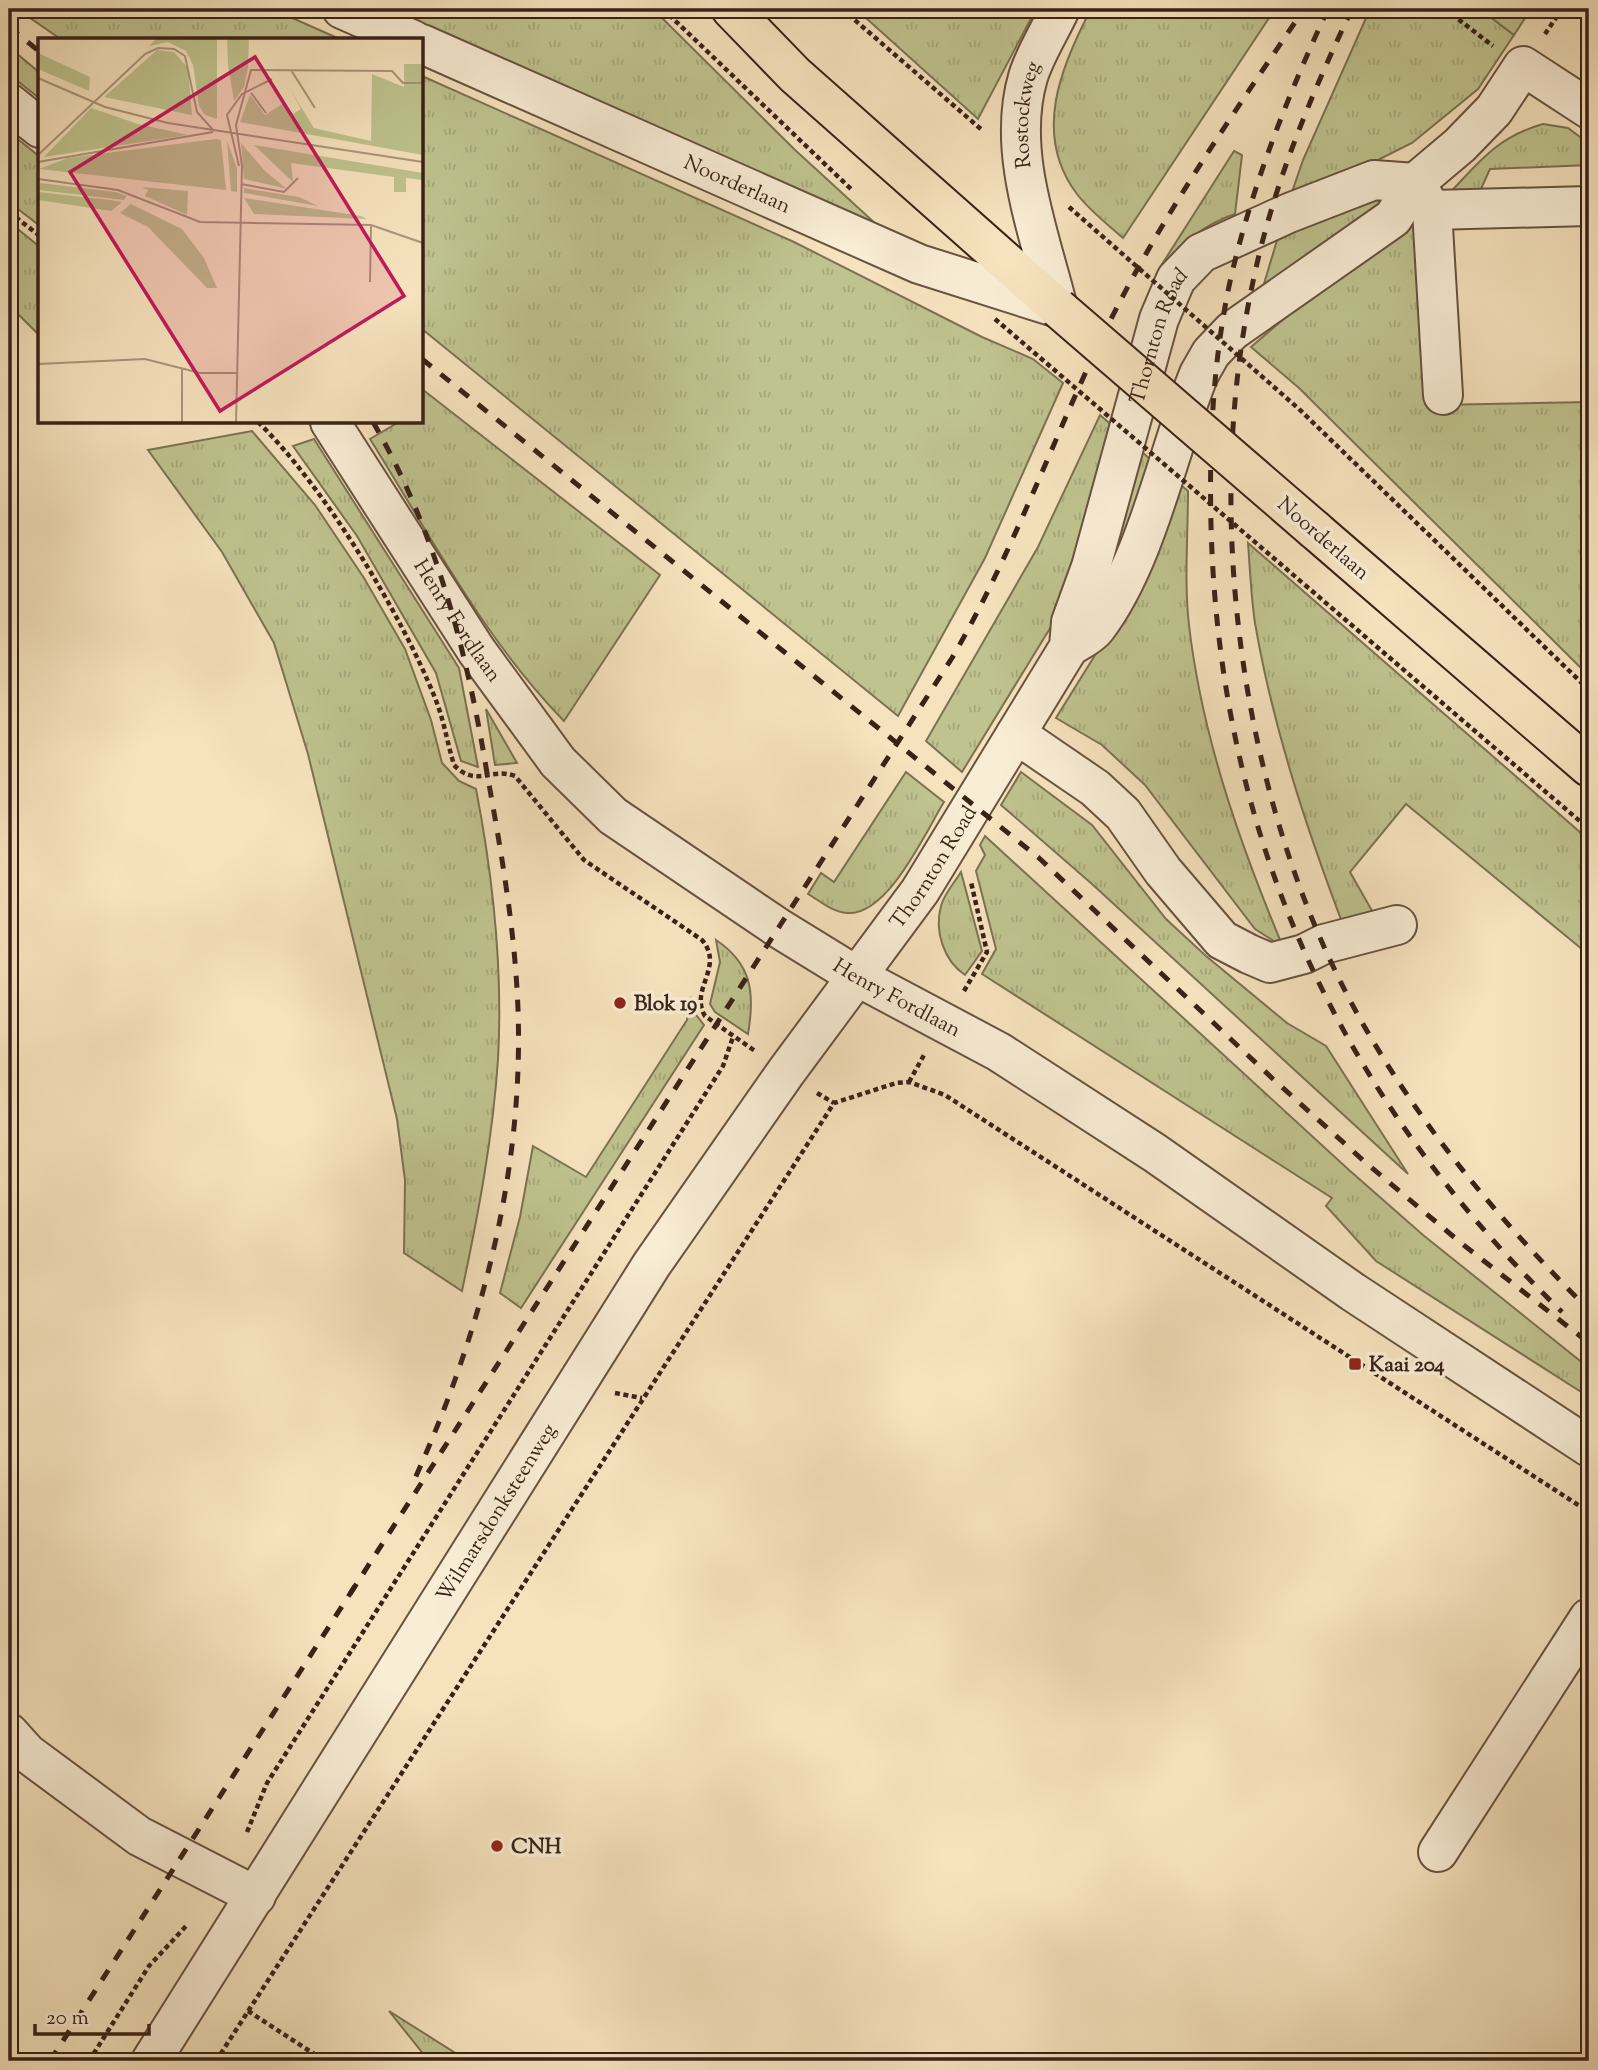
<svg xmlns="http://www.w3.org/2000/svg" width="1598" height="2070" viewBox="0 0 1598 2070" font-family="'Sorts Mill Goudy',serif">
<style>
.grass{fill:url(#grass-tufts);stroke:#7c7253;stroke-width:2}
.forest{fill:url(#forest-firs);stroke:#7c7253;stroke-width:2}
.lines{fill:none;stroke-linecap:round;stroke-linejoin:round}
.minor-casing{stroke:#685241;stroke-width:42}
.major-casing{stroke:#392117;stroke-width:42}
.path{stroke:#392117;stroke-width:4.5;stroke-dasharray:5 3.5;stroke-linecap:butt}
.minor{stroke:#f9edd5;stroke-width:38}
.major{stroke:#f6e3be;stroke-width:38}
.rail{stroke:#392117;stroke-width:5;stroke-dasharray:12 12;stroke-linecap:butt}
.major-bridge-casing{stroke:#392117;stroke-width:42;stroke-linecap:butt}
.path-bridge{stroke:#392117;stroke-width:4.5;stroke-dasharray:5 3.5;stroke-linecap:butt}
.major-bridge{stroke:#f6e3be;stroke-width:38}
.poi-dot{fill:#8f2418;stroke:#f9edd5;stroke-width:2.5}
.labels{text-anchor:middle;stroke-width:7;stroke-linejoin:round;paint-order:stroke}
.street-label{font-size:21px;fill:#392117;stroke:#f9edd5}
.poi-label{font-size:21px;font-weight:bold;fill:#392117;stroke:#f9edd5;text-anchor:start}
.inset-road{fill:none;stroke:#aa957b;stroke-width:2}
.view{fill:#c2185b;fill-opacity:0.15;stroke:#c2185b;stroke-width:3.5}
.inset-edge{fill:none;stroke:#392117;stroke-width:3.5}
</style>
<defs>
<pattern id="grass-tufts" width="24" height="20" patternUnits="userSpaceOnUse" patternTransform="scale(1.75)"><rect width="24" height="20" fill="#bfc38f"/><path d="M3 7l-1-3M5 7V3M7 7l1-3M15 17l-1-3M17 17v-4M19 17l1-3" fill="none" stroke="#a5a77b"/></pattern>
<pattern id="forest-firs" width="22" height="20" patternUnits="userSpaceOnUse" patternTransform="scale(1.75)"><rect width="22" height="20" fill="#bfc38f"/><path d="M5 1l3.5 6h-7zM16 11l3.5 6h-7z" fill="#a5a77b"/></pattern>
</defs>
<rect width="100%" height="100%" fill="#f6e3be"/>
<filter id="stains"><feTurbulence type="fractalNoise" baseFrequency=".00286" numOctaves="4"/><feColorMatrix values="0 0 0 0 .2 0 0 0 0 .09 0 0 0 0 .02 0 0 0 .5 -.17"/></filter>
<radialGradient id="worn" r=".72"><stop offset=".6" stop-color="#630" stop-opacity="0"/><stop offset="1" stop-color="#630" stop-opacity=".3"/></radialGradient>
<g class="grass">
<polygon points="17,9 272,9 342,40 62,40"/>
<polygon points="389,9 653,9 794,149 877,225"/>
<polygon points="856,9 1036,9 978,119"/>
<path d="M1091 9H1275L1123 238C1108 225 1089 210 1077 194 1032 135 1061 66 1091 9Z"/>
<polygon points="1370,9 1480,9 1514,35 1478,89 1412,143 1342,178 1291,195 1303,160"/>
<polygon points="9,47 40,73 40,99 9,74"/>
<polygon points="422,76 794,242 982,337 1033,359 1063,383 985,558 898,716 422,329"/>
<path d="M1543 124 1568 128 1588 143 1589 165 1490 169 1475 202 1443 200C1477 165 1494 138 1543 124Z"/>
<polygon points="9,132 40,157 40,226 9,202"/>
<path d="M1234 151 1242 155 1235 214C1202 225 1182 244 1162 271L1159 269Z"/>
<polygon points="1384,193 1392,196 1260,297 1278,237"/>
<polygon points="1421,217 1435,405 1589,402 1589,676 1299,388 1251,347 1309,297"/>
<polygon points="9,222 40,247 40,336 9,305"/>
<path d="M422 389 660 575 564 721C484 639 430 535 370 439L399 422H422Z"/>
<polygon points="1100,415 1115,428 1078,558 1052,625 962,772 926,741 1038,547"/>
<path d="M252 431 315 505 364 578 405 649 431 720 442 763 459 781 476 789C493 877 503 970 498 1059 493 1137 478 1215 462 1291L404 1253 405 1180 397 1119 308 754 274 643 222 552 148 450Z"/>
<polygon points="314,439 459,668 478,767 461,761 436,673 357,536 293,446"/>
<polygon points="1138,448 1153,462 1111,577 1109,549"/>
<path d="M1177 482 1188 491C1188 535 1184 582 1189 625 1202 737 1240 844 1283 947L1255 929 1145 785 1102 745 1056 718 1115 623Z"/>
<path d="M1248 543 1589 840V955L1406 804 1350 872 1375 916 1345 930C1307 830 1273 728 1255 623 1251 596 1250 569 1248 543Z"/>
<polygon points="486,709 517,763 495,765"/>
<path d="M906 772 944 802C925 833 888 916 847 913 832 912 820 901 808 894L821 873 834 882Z"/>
<polygon points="1021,772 1092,825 1166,919 1206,956 1287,1023 1326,1046 1408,1174 1092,884 1001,805"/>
<polygon points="985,836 1349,1170 1423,1235 1589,1368 1589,1397 1376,1261 1326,1206 1332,1198 982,974 996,949 976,871 985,855 980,845"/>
<path d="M961 872 982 951 965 975C944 961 934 931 941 906 944 894 955 882 961 872Z"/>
<path d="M716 940C752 964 755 993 748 1034L715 1012 710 1004 720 962Z"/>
<polygon points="691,997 693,1011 704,1025 521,1308 500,1293 520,1217 533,1146 586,1177 687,1020"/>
<polygon points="389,2011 468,2061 429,2061"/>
</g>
<polygon class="forest" points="1480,9 1531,9 1514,35"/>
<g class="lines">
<defs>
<g id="minor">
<polyline points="342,9 413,40"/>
<path id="s1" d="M422 44 919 264 1058 308"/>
<polyline points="9,103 40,128"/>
<polyline points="1415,183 1432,210 1589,206"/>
<polyline points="1432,210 1443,395"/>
<path id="s2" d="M1058 308C1040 235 1006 152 1028 77 1035 54 1050 31 1060 9"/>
<path id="s3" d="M330 422 476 650 558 762 613 816 780 929 858 977 999 1052 1155 1153 1353 1292 1589 1447"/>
<path d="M1069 647C1078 641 1090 636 1096 628 1147 561 1167 453 1199 374L1211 353 1232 331 1393 218 1415 183 1460 145 1494 110 1523 66 1589 109"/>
<polyline points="1016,734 1095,788 1123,814 1163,871 1222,940 1249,954 1270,963 1304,954 1324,944 1397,925"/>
<polyline points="9,1733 27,1753 139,1836 256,1896"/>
<polyline points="1438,1852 1589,1618"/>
<path id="s4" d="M151 2061 652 1264 786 1072 920 891 1069 647 1071 622 1091 567 1159 319 1176 279 1201 253 1289 213 1374 180 1415 183"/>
</g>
<g id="major">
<polyline points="731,9 795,75 1058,308"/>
<polyline points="1315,530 1589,767"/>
</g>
</defs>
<use href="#minor" class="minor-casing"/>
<use href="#major" class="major-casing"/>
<g class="path">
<polyline points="663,9 852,190"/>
<polyline points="842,9 982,130"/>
<polyline points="1445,9 1493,46"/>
<polyline points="1545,34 1562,9"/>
<polyline points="9,212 40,236"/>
<polyline points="1299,409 1589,690"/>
<path d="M258 422C323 485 401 613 435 698 444 720 447 742 454 765 476 788 491 767 515 776L584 860 702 940C725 967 689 989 705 1016L755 1051"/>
<polyline points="1305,585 1589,829"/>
<polyline points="964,991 987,952 971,882"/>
<polyline points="909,1082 924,1055"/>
<polyline points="817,1093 834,1103"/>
<polyline points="615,1393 642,1398"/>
<polyline points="247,1832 267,1783 723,1066 733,1037"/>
<polyline points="248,2011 325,2061"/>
<polyline points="89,2061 149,1966 187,1925"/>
<polyline points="216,2061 834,1103 896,1083 909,1082 945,1095 1589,1512"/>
</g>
<use href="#minor" class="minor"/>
<use href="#major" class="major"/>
<g class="rail">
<path d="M1328 9C1288 95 1253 183 1231 277 1213 358 1209 442 1211 525 1219 837 1338 1095 1562 1312"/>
<path d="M1352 9C1311 95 1274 183 1254 277 1200 519 1242 816 1367 1031 1428 1136 1504 1225 1589 1310"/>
<polyline points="9,27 40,52"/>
<polyline points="422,359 1039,858 1273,1079 1365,1162 1461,1243 1589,1343"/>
<path d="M373 422C435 529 467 651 487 773 501 851 515 929 518 1009 524 1174 480 1336 412 1485"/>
<path d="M350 1594 952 658C1015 550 1055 432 1110 321 1165 211 1236 110 1304 9"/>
<polyline points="50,2061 355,1586"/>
</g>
<defs>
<polyline id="major-bridge" points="1058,308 1315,530"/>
</defs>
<use href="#major-bridge" class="major-bridge-casing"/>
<g class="path-bridge">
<polyline points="1069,207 1299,409"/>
<polyline points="995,319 1305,585"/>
</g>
<use href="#major-bridge" class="major-bridge"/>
</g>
<g class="poi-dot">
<circle cx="620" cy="1003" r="7"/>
<rect x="1348" y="1357" width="14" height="14" rx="3.5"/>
<circle cx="497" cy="1846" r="7"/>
</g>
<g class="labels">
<g class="street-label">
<text dy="7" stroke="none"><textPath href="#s2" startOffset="198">Rostockweg</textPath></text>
<text dy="7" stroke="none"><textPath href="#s1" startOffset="345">Noorderlaan</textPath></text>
<text dy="7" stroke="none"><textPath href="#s4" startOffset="2011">Thornton Road</textPath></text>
<text transform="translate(1324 538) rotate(41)" y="7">Noorderlaan</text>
<text dy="7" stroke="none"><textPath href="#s3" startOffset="236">Henry Fordlaan</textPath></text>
<text dy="7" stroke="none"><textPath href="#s4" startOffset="1428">Thornton Road</textPath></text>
<text dy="7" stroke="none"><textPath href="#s3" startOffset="824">Henry Fordlaan</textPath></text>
<text dy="7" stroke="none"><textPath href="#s4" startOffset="648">Wilmarsdonksteenweg</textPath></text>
</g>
<g class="poi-label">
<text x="634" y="1010">Blok 19</text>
<text x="1369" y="1371">Kaai 204</text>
<text x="511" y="1853">CNH</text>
</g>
</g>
<g transform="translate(38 38)">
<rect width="385" height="385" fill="#f6e3be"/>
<path d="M119 0H179V81L167 77 161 68 155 27 148 13 130 4 111 8ZM119 12 136 14 150 30 154 77 66 59ZM0 15 52 39 51 53 0 31ZM366 26H385V117L202 84 212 57 227 77 246 65 255 76 263 71 252 51 276 90 333 103 334 36 366 49ZM190 27 210 29 206 49 196 63ZM53 70 100 86 150 97 6 119ZM178 101 183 102 188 152 1 131 30 120ZM189 103 199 130V154L193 153ZM203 105 227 133 249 151 206 141ZM216 107 385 135V142L368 140V154H356V139L253 125 255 144ZM2 145 77 154 89 158 86 162 1 152ZM104 149 150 153 149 177 107 158 110 152ZM206 150 261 159 280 168 206 155ZM0 154 72 162 84 164 73 173 0 162ZM206 160 323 178 329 181 216 176ZM93 166 144 191 166 220 179 250H169L110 189 82 175Z" fill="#bfc38f"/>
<path d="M189 0H211L210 29 190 27Z" fill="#bfc38f"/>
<path class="inset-road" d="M253 32 277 70M0 40 67 69 130 85 385 124M213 55 228 75M0 117 107 16 120 10 136 11 147 18 159 74 176 93M0 124 175 94M201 128 189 77 204 56 234 41M0 141 80 152 162 184 333 187 385 205M203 146 246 154 260 140M332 244 333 187M0 326 107 321 162 335H199M144 385V330M198 385 204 128 198 87 213 32 354 33 365 45H385"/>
<path class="view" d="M217 19 366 258 182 373 32 134Z"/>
<rect width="385" height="385" class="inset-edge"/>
</g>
<rect width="1598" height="2070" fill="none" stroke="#f6e3be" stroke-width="35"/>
<rect x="10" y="10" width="1577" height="2049" fill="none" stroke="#392117" stroke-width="3.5"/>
<rect x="18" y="18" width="1563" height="2035" fill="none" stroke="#392117" stroke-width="2"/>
<path d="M35 2024v10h114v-10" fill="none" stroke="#392117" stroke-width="3.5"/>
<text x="46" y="2024" font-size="21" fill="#392117" stroke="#f9edd5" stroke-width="5" paint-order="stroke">20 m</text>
<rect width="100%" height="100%" filter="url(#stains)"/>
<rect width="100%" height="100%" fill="url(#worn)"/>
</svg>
